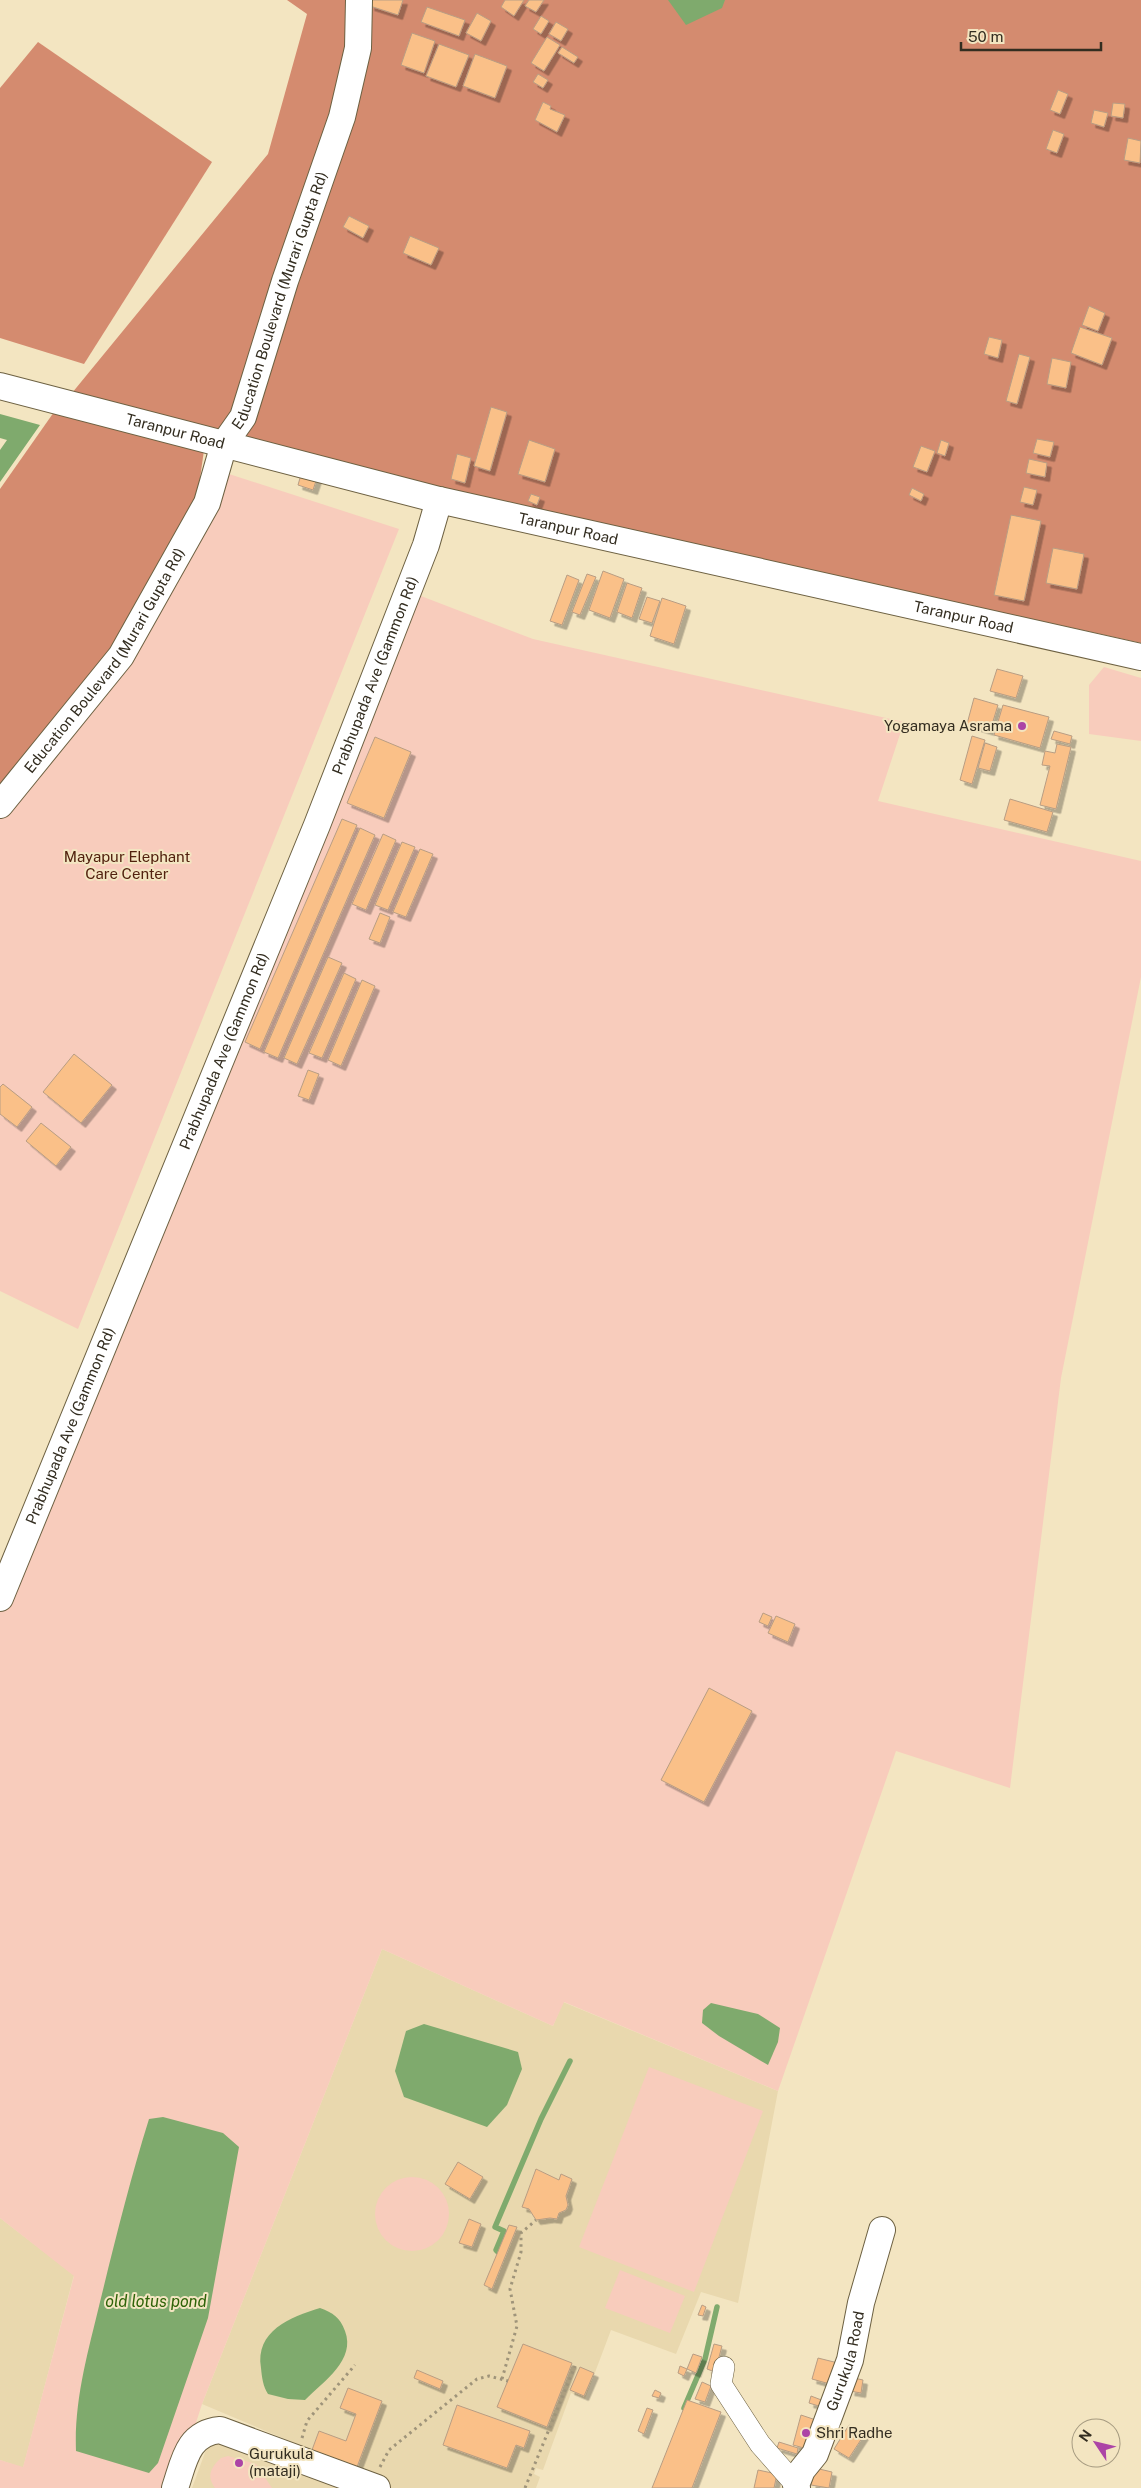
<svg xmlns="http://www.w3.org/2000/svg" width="1141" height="2488" viewBox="0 0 1141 2488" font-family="'Public Sans',sans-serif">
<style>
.built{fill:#e9d8ae}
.green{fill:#f8ccbc}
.forest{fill:#d48b6f}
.water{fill:#7faa6d}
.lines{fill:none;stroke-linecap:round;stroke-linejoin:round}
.stream{stroke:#7faa6d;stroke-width:5.5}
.building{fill:#fac088;stroke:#b89d83;filter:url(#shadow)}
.minor-casing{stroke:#6d6142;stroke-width:22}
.tertiary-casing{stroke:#6d6142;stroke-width:28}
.path{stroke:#9f947a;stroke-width:3;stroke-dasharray:2.5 4;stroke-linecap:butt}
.minor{stroke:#fff;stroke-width:21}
.tertiary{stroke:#fff;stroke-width:26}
.poi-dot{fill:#ac44a6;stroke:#f3e5c1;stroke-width:2}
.labels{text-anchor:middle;stroke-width:4;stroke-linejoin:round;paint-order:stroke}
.street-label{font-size:15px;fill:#332d20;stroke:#f3e5c1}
.poi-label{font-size:15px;fill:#332d20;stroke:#f3e5c1;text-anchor:start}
.park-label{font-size:15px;fill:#52220f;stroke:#f3e5c1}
.water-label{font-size:16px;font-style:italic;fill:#2e6308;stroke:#f3e5c1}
</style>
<defs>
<filter id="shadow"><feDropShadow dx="4.5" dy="4.5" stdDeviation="0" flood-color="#0004"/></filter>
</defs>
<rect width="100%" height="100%" fill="#f3e5c1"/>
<g class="built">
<polygon points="382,1949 553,2026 563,2002 778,2091 738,2303 701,2292 676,2354 611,2330 585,2399 571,2393 543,2470 536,2468 534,2474 540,2477 536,2488 389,2488 299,2445 202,2404"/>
<polygon points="0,2218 74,2275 23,2468 0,2460"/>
<polygon points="210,2439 344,2488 192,2488"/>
</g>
<g class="green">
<polygon points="229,474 399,529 78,1329 0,1291 0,819 138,652"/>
<polygon points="408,591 533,639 904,722 878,801 1141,861 1141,977 1061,1378 1010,1788 896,1751 778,2091 564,2002 553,2026 382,1949 202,2404 175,2488 0,2488 0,2460 23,2467 74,2276 0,2218 0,1601"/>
<polygon points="1104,667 1141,678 1141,741 1089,734 1089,685"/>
<polygon points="649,2067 763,2111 694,2292 579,2247"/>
<circle cx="412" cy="2214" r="37"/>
<polygon points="620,2270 685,2296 670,2333 605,2308"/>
<path d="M228 2456 256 2464 272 2488H215C206 2476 211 2467 221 2458Z"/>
</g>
<g class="forest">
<polygon points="287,0 1141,0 1141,643 432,487 72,393 268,154 307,14"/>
<polygon points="38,42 212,162 84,364 0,338 0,88"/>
<polygon points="54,412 204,450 197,500 107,656 0,786 0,489"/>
</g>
<g class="water">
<polygon points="668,0 725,0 722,8 686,25"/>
<polygon points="0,414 40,425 0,482 0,450 7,440 0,438"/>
<polygon points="711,2003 758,2014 780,2028 778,2042 768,2065 719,2036 702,2023 703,2010"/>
<polygon points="424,2024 518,2052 522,2069 507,2105 487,2127 404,2097 395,2071 406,2031"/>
<path d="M163 2117 223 2133 239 2147 208 2318 158 2463 149 2473 76 2451C74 2400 88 2352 100 2302 115 2241 130 2180 149 2119Z"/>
<path d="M320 2308C333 2313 340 2317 345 2331 356 2360 324 2381 305 2400L288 2399 268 2394C263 2386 262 2378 261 2368 255 2331 290 2317 320 2308Z"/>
</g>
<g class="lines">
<g class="stream">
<polyline points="498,2252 496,2250 504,2231 495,2227 541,2119 570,2061"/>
<polyline points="684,2408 705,2359 717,2307"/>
</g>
</g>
<g class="building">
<polygon points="372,0 403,0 398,15 370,6"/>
<polygon points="505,0 524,0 514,16 501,7"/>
<polygon points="529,0 544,0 536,12 525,6"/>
<polygon points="427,7 465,20 459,36 421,22"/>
<polygon points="477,13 491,21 481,41 466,33"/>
<polygon points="541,16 549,21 541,34 533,29"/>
<polygon points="556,22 568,29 561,41 549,34"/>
<polygon points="412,33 435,41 424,73 401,65"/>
<polygon points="547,37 560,45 544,71 531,63"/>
<polygon points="439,44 469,55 456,87 426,76"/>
<polygon points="562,47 578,57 574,63 558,53"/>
<polygon points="475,54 507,66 495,98 463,86"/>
<polygon points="538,74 548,80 543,88 533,82"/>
<polygon points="1058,90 1068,94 1060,114 1050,110"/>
<polygon points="543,102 551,106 550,109 565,115 557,132 535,120"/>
<polygon points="1113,103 1125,104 1123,118 1111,116"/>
<polygon points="1094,110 1108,113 1104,127 1091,123"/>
<polygon points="1053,130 1064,134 1057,153 1046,149"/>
<polygon points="1128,138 1141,141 1140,163 1124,160"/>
<polygon points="349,216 369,226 363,238 343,227"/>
<polygon points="410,236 439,248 431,265 403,253"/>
<polygon points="1089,306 1105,313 1098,331 1082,325"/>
<polygon points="1080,327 1112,338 1102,365 1071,353"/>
<polygon points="989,337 1002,340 998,358 984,354"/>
<polygon points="1019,354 1030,357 1017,404 1006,401"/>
<polygon points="1052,358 1071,362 1066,388 1047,384"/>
<polygon points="491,407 507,412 490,471 474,466"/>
<polygon points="1037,439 1054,442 1050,457 1033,453"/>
<polygon points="529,440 555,449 545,482 518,474"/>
<polygon points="941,440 949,443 945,456 937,453"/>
<polygon points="921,446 935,451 927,472 913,467"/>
<polygon points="457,454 471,458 465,483 451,479"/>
<polygon points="1029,459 1047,463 1045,477 1026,473"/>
<polygon points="302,471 318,475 313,490 298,485"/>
<polygon points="1024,487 1037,490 1033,505 1020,502"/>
<polygon points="912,488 924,494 921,501 909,495"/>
<polygon points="531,494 540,497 537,505 528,501"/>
<polygon points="1011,515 1041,521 1024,601 994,595"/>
<polygon points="1053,548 1084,554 1077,589 1046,583"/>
<polygon points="603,571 624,579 610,618 589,610"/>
<polygon points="587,574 596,577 580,615 572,612"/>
<polygon points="567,575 579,580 562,625 550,621"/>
<polygon points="627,583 642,588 632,618 617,612"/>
<polygon points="647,597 660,601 652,623 639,619"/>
<polygon points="662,598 686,606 674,644 650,636"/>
<polygon points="997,669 1023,676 1016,698 990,691"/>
<polygon points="974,698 998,705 990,731 967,724"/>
<polygon points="1003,705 1049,717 1040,748 994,735"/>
<polygon points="1054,731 1072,736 1070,744 1051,739"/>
<polygon points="972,736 985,740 972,784 960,780"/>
<polygon points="375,737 411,752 384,818 347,803"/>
<polygon points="985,743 997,747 990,771 978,768"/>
<polygon points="1057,744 1071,747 1056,809 1040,805 1050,766 1042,765 1045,751 1055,753"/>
<polygon points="1010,799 1053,812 1047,832 1004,820"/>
<polygon points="342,819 357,825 260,1049 245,1042"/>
<polygon points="360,828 375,835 278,1058 264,1052"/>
<polygon points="383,834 396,840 366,910 352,904"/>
<polygon points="402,842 415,847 388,910 375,905"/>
<polygon points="420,849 433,854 406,917 393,912"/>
<polygon points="380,913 390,917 380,943 369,939"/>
<polygon points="328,957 342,963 297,1064 284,1058"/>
<polygon points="344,973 356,979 322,1058 309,1053"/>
<polygon points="362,980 375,986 341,1066 328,1060"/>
<polygon points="74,1054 112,1085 81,1123 43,1092"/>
<polygon points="308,1070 319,1074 309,1100 298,1096"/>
<polygon points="3,1084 32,1107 17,1127 0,1114 0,1087"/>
<polygon points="41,1123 71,1147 56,1166 26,1141"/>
<polygon points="763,1613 772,1617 768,1626 759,1622"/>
<polygon points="776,1616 795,1624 788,1642 768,1633"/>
<polygon points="709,1688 752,1711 704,1802 661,1780"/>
<polygon points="458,2162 483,2177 470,2199 445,2184"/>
<polygon points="536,2169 559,2180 561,2174 572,2179 566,2196 568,2205 566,2210 559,2213 557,2219 550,2218 536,2220 529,2209 522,2207"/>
<polygon points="469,2219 481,2224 472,2247 459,2243"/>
<polygon points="509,2225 517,2227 492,2289 484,2285"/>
<polygon points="702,2305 706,2307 703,2316 698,2315"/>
<polygon points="523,2344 572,2363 547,2427 497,2407"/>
<polygon points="714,2344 722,2346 715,2372 707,2369"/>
<polygon points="693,2354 702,2357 696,2373 687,2369"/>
<polygon points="818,2358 842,2364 837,2386 812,2379"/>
<polygon points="680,2366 687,2369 684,2376 678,2373"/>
<polygon points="580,2367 594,2373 584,2396 570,2390"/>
<polygon points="417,2370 443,2381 440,2389 414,2378"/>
<polygon points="854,2378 863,2380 861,2393 850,2391"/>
<polygon points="702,2382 711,2386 705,2402 695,2399"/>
<polygon points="348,2388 382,2401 357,2467 312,2450 319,2431 346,2441 356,2414 340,2408"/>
<polygon points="655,2390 661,2393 659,2398 652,2396"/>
<polygon points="811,2396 824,2401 822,2407 809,2403"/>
<polygon points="687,2400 721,2412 692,2488 652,2488"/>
<polygon points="457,2405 530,2431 524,2448 516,2445 507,2468 443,2445"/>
<polygon points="647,2408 653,2410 644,2434 638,2431"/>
<polygon points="801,2415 819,2421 811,2450 793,2445"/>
<polygon points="849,2425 864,2435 849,2458 834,2449"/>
<polygon points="779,2442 798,2448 797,2454 777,2448"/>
<polygon points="815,2468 832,2472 829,2488 811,2485"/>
<polygon points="758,2470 777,2474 774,2488 754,2488"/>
</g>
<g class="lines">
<defs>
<polyline id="minor" points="724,2367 721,2384 760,2444 796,2485"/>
<g id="tertiary">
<path id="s1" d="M0 386 439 500 1141 657"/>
<path id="s2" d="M0 805 121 656 207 503 224 444 243 417 285 281 342 117 358 48 359 0"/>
<path id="s3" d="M0 1598 317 825 426 545 439 500"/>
<path d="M175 2488C184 2462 187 2433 220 2430L377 2488"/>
<path id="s4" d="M797 2488 796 2485 802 2470 815 2454 850 2360 861 2303 882 2230"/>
</g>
</defs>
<use href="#minor" class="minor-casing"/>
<use href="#tertiary" class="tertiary-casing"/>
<g class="path">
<polyline points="502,2379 517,2326 510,2289 521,2252 521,2233 536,2220"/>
<polyline points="302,2438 307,2421 355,2365"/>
<polyline points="380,2467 389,2450 477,2379 489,2376 508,2381"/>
<polyline points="525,2488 575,2366"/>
</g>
<use href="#minor" class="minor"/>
<use href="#tertiary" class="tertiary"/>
</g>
<g class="poi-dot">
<circle cx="1022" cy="726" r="5"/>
<circle cx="806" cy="2433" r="5"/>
<circle cx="239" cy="2463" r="5"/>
</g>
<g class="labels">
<g class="street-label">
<text dy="5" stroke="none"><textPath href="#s2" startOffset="584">Education Boulevard (Murari Gupta Rd)</textPath></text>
<text dy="5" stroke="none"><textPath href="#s1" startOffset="181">Taranpur Road</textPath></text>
<text dy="5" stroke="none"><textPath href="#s1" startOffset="586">Taranpur Road</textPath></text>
<text dy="5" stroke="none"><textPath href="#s1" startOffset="991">Taranpur Road</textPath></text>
<text dy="5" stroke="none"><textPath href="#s2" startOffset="179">Education Boulevard (Murari Gupta Rd)</textPath></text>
<text dy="5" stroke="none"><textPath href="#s3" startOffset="996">Prabhupada Ave (Gammon Rd)</textPath></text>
<text dy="5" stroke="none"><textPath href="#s3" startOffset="591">Prabhupada Ave (Gammon Rd)</textPath></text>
<text dy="5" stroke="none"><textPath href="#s3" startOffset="186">Prabhupada Ave (Gammon Rd)</textPath></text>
<text dy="5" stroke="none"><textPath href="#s4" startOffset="138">Gurukula Road</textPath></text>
</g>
<g class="poi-label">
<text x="1012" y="731" text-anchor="end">Yogamaya Asrama</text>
<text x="816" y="2438">Shri Radhe</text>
<text x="249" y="2459">Gurukula<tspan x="249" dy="17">(mataji)</tspan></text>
</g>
<g class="park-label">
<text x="127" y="862">Mayapur Elephant<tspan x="127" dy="17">Care Center</tspan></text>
</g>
<g class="water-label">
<text x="156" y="2307">old lotus pond</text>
</g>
</g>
<g transform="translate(1096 2443) rotate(305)"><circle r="24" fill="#f3e5c1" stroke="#a69b81"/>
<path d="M0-4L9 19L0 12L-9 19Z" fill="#ac44a6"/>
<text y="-8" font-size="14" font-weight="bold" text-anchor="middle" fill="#332d20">N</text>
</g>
<path d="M961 42v8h140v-8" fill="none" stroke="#332d20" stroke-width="2.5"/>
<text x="968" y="42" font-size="15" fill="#332d20" stroke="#f3e5c1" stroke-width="4" paint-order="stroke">50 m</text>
</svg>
